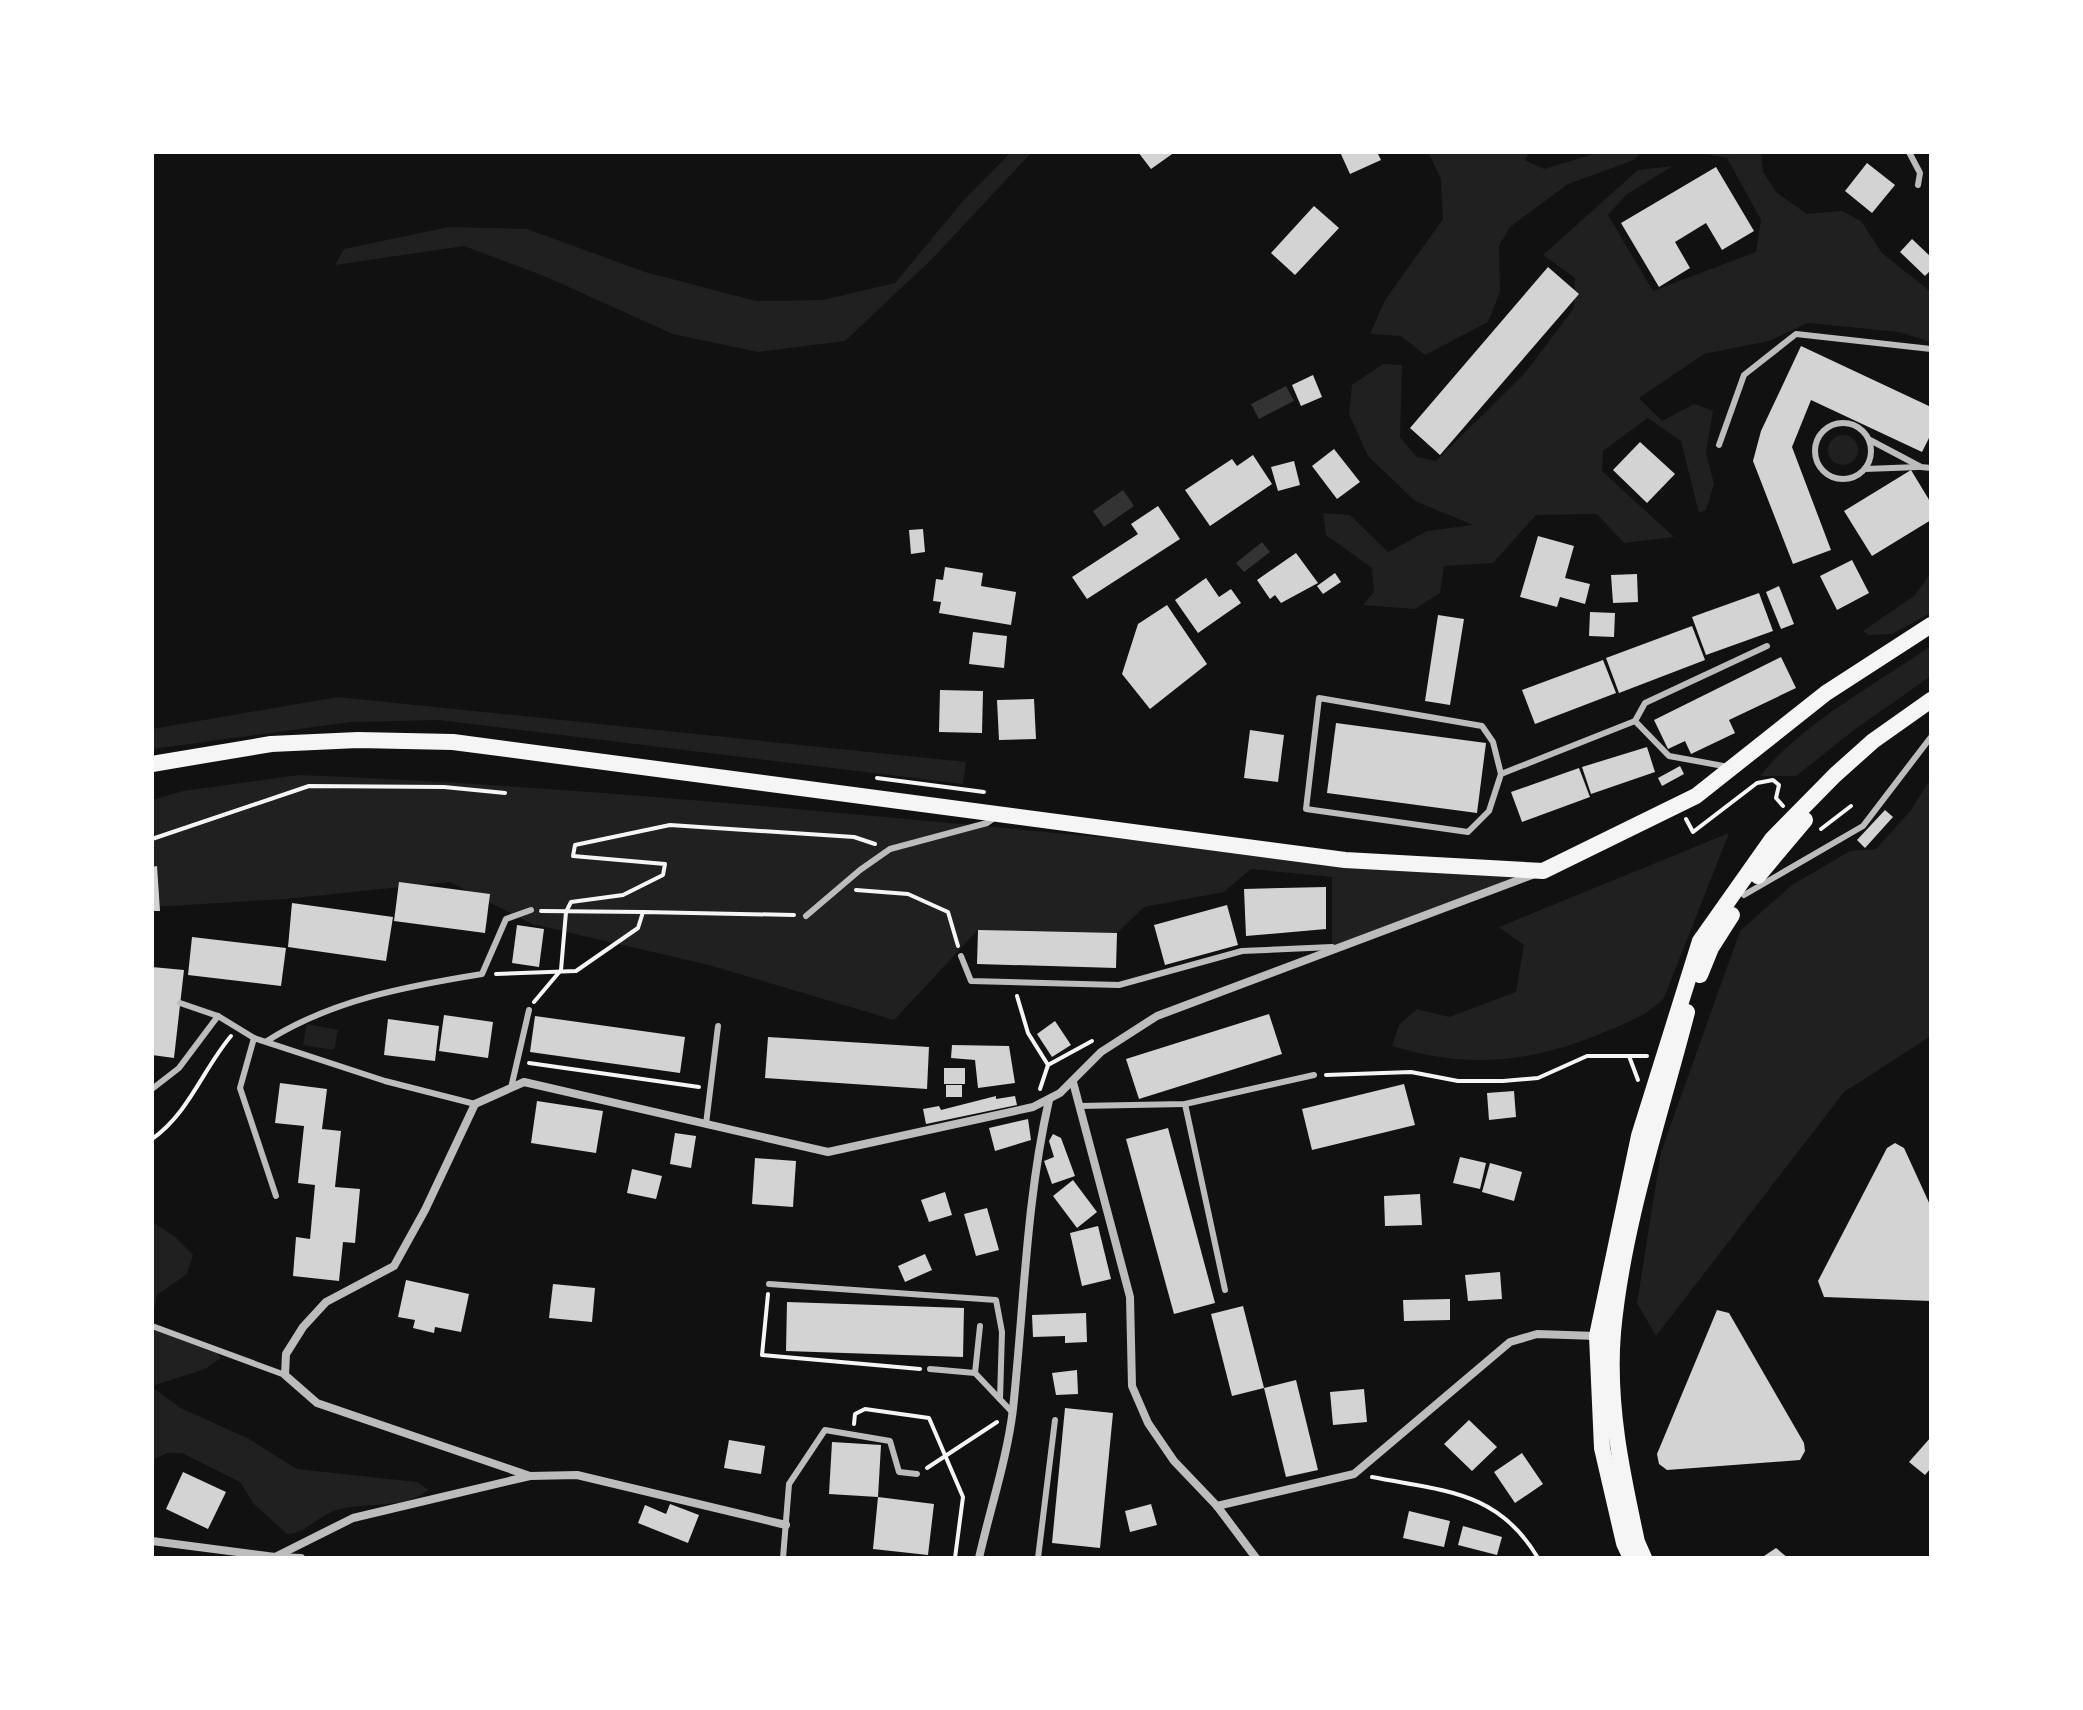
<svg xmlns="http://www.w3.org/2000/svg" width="2083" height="1710" viewBox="0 0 2083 1710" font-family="'PT Sans Narrow',sans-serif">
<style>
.green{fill:#202020}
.water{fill:#333}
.building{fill:#d3d3d3}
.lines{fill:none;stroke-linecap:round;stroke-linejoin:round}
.path{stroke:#f5f5f5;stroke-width:4}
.service{stroke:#bcbcbc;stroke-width:6}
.minor{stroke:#bcbcbc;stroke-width:8}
.secondary{stroke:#f5f5f5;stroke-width:16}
</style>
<rect width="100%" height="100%" fill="#111"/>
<g class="green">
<polygon points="1011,152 1032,152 931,260 845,341 758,352 673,334 544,276 464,246 335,265 344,249 449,227 527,229 645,272 756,301 823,300 895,283 963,201"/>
<polygon points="1428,152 1529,152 1525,160 1544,169 1600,152 1642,152 1634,160 1568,184 1510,227 1499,246 1500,292 1488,322 1425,355 1401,336 1370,334 1385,300 1443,219 1441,179"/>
<polygon points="1695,152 1761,152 1763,172 1777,193 1807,214 1842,211 1861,221 1882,253 1931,292 1931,342 1899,332 1808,323 1769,341 1704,354 1639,398 1662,421 1694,404 1713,411 1706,453 1714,484 1706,510 1699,513 1681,441 1648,418 1603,451 1602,471 1674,537 1624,543 1597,514 1536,515 1493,563 1444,566 1440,593 1415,609 1363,605 1374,592 1372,568 1326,535 1323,513 1350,515 1388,552 1427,531 1473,525 1415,501 1368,456 1349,414 1352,385 1383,364 1402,365 1400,437 1417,457 1436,461 1525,373 1574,308 1575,278 1543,255 1638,170 1673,166 1627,194 1608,215 1653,291 1756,252 1761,220 1727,158"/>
<circle cx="1843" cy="450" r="15"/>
<polygon points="1931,573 1931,613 1892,634 1869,635 1863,631 1914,596"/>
<path d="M1931 646V676L1854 730 1796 776H1760C1799 726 1877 683 1931 646Z"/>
<polygon points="338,697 966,762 963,784 439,720 351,722 152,749 152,729"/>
<path d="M299 775C715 791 1128 848 1543 871L1332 947V877L1251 869 1224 892 1144 907 1117 933 978 930 894 1020 709 965 532 924 450 882 285 899 152 907V800L183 791Z"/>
<polygon points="1931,778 1931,1036 1844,1092 1656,1336 1637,1303 1661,1152 1740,931 1792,885 1850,851 1876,849 1911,810"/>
<path d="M1729 833 1664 998C1648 1015 1629 1022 1607 1031 1535 1062 1469 1070 1392 1046L1399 1025 1417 1009 1449 1017 1516 992 1524 945 1499 927Z"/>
<polygon points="307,1024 338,1030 334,1050 303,1045"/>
<polygon points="152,1222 174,1236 193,1255 187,1274 157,1295 152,1319"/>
<polygon points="152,1327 211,1347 221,1358 205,1369 152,1386"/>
<path d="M152 1387 181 1408 249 1439 297 1469 417 1482 429 1490C402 1510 368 1501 337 1510 318 1515 306 1534 287 1534L254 1504 240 1482 182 1453H167L155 1459 152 1478Z"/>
</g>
<g class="water">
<polygon points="1286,386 1294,401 1259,419 1251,404"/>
<polygon points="1123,490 1134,506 1104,527 1093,511"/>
<polygon points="1262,542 1270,552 1244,572 1236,563"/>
</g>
<g class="building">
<polygon points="1138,152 1175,152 1151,169"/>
<polygon points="1340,152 1377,152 1381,160 1350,174"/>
<polygon points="1867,163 1895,185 1872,213 1845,191"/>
<polygon points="1716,167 1754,231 1722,250 1706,223 1675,242 1690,268 1659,287 1621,223"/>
<polygon points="1314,206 1339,228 1295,275 1271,253"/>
<polygon points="1912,239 1931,257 1931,270 1925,276 1900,252"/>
<polygon points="1548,267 1579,294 1440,455 1410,428"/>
<polygon points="1801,346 1931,407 1931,434 1922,452 1811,400 1792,447 1831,550 1793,564 1753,461 1761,431"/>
<polygon points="1313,375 1322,397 1301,406 1292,385"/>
<polygon points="1640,442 1675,474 1647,503 1613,470"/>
<polygon points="1334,449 1360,482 1337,499 1312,466"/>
<polygon points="1253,455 1272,484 1210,526 1185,490 1232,459 1237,466"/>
<polygon points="1294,461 1300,485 1278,491 1271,467"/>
<polygon points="1911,470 1931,503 1931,520 1872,556 1844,511"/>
<polygon points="1158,506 1180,539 1087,599 1072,577 1138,534 1131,524"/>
<polygon points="923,529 925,552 911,554 909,530"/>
<polygon points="1538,536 1574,546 1565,578 1590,584 1585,604 1560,597 1557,607 1520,597"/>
<polygon points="1296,553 1318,583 1281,603 1275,595 1270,599 1257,580"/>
<polygon points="1852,560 1869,593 1837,610 1820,576"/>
<polygon points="945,567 983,573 981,586 1016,592 1011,625 939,613 941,602 933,601 936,579 943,580"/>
<polygon points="1335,573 1341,582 1323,594 1317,586"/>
<polygon points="1637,574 1638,602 1613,603 1611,575"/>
<polygon points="1206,578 1219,597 1231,589 1241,603 1198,633 1175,600"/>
<polygon points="1779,586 1794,624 1781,629 1766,592"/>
<polygon points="1759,593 1773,631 1706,655 1692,617"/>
<polygon points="1167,605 1207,664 1150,709 1122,674 1138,624"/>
<polygon points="1590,612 1615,613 1614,637 1589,636"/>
<polygon points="1438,615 1464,619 1450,705 1425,701"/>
<polygon points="1692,626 1705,660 1619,693 1606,658"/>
<polygon points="973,632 1007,636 1004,668 969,664"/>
<polygon points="1781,657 1796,688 1729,720 1735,733 1691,754 1685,741 1668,749 1654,720"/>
<polygon points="1603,660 1616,693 1535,724 1522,690"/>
<polygon points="940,690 983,691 982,733 939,732"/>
<polygon points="1034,699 1036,739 999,740 997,700"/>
<polygon points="1336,723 1486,743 1477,813 1327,793"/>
<polygon points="1250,730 1284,735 1278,782 1244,778"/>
<polygon points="1647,747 1655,772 1591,794 1582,767"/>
<polygon points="1680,766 1684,774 1662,786 1658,778"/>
<polygon points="1579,768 1590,797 1522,822 1511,792"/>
<polygon points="1885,810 1893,817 1865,848 1857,840"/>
<polygon points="157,866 160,911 152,911 152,867"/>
<polygon points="399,882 490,894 485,933 394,921"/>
<polygon points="1326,887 1326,929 1246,936 1244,889"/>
<polygon points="292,903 393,917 386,961 288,947"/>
<polygon points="1227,905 1238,945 1165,965 1154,925"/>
<polygon points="517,925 544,929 539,967 512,963"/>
<polygon points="978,930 1117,933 1116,968 977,964"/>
<polygon points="192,937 286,948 281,986 188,975"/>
<polygon points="152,967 184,970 174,1058 152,1055"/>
<polygon points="1269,1014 1282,1054 1139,1099 1126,1059"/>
<polygon points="444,1015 493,1022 488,1058 439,1051"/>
<polygon points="535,1016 685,1037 680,1073 530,1052"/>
<polygon points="388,1019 439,1026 435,1061 384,1055"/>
<polygon points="1055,1021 1071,1045 1052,1057 1037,1034"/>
<polygon points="768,1037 929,1047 927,1089 765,1078"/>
<polygon points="952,1045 1009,1046 1015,1083 978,1088 975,1060 951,1058"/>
<rect x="944" y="1068" width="21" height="16"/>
<polygon points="280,1083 327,1089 322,1129 341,1131 335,1187 360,1189 355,1243 343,1242 339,1281 293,1276 296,1237 310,1239 315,1185 298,1183 304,1126 275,1123"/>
<polygon points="1404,1084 1415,1125 1312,1150 1302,1109"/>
<rect x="946" y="1085" width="16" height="12"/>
<polygon points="1514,1091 1516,1117 1489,1120 1487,1093"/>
<polygon points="996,1096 996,1099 1015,1096 1017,1105 926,1124 923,1109 939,1106 941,1110"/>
<polygon points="537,1101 603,1111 596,1153 531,1143"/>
<polygon points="1028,1119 1031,1140 995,1151 989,1128"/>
<polygon points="1168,1128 1215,1303 1174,1314 1126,1139"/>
<polygon points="675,1133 696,1136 691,1168 670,1164"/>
<polygon points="1053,1134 1061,1138 1075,1176 1052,1184 1044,1161 1054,1157 1049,1141"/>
<polygon points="1895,1143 1904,1148 1931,1207 1931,1301 1824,1297 1818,1281 1887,1148"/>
<polygon points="1460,1157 1486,1163 1480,1189 1453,1183"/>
<polygon points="755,1158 796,1161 793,1207 752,1204"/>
<polygon points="1490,1163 1522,1172 1514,1201 1482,1192"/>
<polygon points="632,1169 662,1176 656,1199 627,1193"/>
<polygon points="1073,1180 1097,1212 1077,1228 1053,1196"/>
<polygon points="945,1192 952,1215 929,1222 921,1200"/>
<polygon points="1420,1194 1422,1225 1385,1226 1384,1196"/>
<polygon points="987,1208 999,1250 976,1256 964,1214"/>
<polygon points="1098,1226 1111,1279 1082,1286 1070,1233"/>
<polygon points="925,1254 932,1270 905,1282 898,1266"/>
<polygon points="1500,1272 1502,1299 1468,1301 1465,1275"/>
<polygon points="406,1280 469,1294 461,1332 435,1327 434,1333 413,1328 415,1320 398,1317"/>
<polygon points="553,1284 595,1288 592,1322 549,1318"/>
<polygon points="1450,1299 1450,1320 1404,1321 1403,1300"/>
<polygon points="787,1302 964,1308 963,1357 786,1351"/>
<polygon points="1243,1306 1264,1388 1232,1396 1211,1314"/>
<polygon points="1717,1310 1729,1313 1804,1443 1805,1451 1800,1460 1667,1470 1659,1464 1657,1454"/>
<polygon points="1086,1313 1087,1342 1065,1343 1065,1336 1033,1337 1032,1315"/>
<polygon points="1077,1370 1078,1394 1056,1395 1052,1373"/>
<polygon points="1296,1380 1318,1470 1286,1477 1264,1388"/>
<polygon points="1364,1389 1367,1422 1333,1425 1330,1392"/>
<polygon points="1065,1408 1113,1413 1100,1548 1052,1543"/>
<polygon points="1469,1420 1497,1447 1472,1471 1444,1444"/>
<polygon points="1931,1437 1931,1468 1925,1475 1909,1462"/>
<polygon points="729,1440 765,1446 761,1474 724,1468"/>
<polygon points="832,1442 881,1445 878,1497 934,1504 928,1555 873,1549 878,1497 829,1494"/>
<polygon points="1522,1453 1543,1484 1515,1503 1494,1472"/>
<polygon points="183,1472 226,1492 208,1529 166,1509"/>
<polygon points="670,1504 699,1515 688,1543 638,1523 645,1505 666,1514"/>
<polygon points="1151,1504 1157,1525 1130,1532 1125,1511"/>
<polygon points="1409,1511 1450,1521 1444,1547 1403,1538"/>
<polygon points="1463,1526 1502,1537 1497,1555 1458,1545"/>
<polygon points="1776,1548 1788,1558 1761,1558"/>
</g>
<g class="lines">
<g class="path">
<polyline points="877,778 984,792"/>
<polyline points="1686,819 1693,832 1757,783 1773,780 1779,785 1776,798 1783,806"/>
<polyline points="1821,829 1851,806"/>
<polyline points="152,839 309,786 444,787 505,793"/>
<polyline points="856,890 908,894 948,912 958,946"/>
<polyline points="541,911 643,912"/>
<polyline points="496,974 576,971 638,928 643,912 794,915"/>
<polyline points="1017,996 1028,1033 1048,1065"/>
<polyline points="534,1002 561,970 566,912 571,902 623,895 663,875 665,864 573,856 575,845 670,825 854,837 875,844"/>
<polyline points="1629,1056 1638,1080"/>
<polyline points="529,1063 699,1087"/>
<polyline points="1326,1075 1411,1072 1458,1081 1503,1081 1538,1078 1587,1056 1647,1056"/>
<polyline points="1040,1089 1048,1065 1092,1041"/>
<path d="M152 1139C189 1113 203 1069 231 1036"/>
<polyline points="768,1294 762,1355 920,1369"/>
<polyline points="854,1424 855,1414 865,1409 929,1418 963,1497 955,1558"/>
<polyline points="927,1468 997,1422"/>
<path d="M1372 1477C1443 1491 1498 1490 1538 1558"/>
</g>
<g class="service">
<polyline points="1909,152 1920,173 1918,185"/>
<circle cx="1843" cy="451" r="28"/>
<polyline points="1870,440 1921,467 1931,468"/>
<polyline points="1719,445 1744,375 1796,334 1931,349"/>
<polyline points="1865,469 1918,467"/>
<polyline points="1635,721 1645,703 1767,646"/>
<polyline points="1501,774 1489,811 1468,832 1306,809 1319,698 1482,726 1493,742 1501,774 1635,721 1669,756 1729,767"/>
<polyline points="1744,895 1863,826 1931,737"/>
<polyline points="806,916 860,870 890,849 987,823 994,818"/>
<polyline points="961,956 971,981 1119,985 1242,951 1332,947"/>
<polyline points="180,1003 218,1016 254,1038 385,1081 475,1104"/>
<polyline points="254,1038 240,1088 276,1196"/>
<path d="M267 1041C331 1000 408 986 482 974L506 919 531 910"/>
<polyline points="511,1088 529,1010"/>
<polyline points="152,1089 179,1068 218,1016"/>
<polyline points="1185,1104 1225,1290"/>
<polyline points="1079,1106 1185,1104 1314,1075"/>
<polyline points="706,1124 718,1026"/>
<polyline points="769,1284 996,1300 1002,1332 1000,1399"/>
<polyline points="152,1326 285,1375"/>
<polyline points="930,1369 975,1373 1012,1412"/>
<polyline points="975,1373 980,1326"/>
<polyline points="783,1558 789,1484 825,1430 890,1441 899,1472 917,1474"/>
<polyline points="1038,1558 1055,1420"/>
</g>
<g class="minor">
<polyline points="1073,1082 1130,1297 1132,1386 1148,1423 1174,1461 1217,1506 1256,1558"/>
<polyline points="530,1476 317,1403 285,1375 286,1354 303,1327 326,1302 394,1266 425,1210 475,1104 524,1082 828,1152 1033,1107 1060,1093 1101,1052 1157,1016 1532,875"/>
<polyline points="1217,1506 1354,1474 1510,1342 1537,1334 1597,1336"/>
<polyline points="152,1541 275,1557 353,1518 530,1476 577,1475 786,1525"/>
<polyline points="277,1557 301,1558"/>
<path d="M979 1558C990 1509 1007 1459 1013 1409 1024 1306 1026 1201 1049 1100"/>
</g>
<g class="secondary">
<polyline points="152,764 271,744 358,740 453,742 1345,860 1543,871 1696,796 1826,693 1931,625"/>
<polyline points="1758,876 1805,820"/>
<polyline points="1700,975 1711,948 1732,915"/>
<polyline points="1631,1558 1624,1543 1602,1448 1597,1336 1639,1136 1700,941 1772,839 1835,775 1873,741 1931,700"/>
<path d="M1644 1558 1637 1542C1622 1473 1607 1404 1613 1332 1623 1224 1660 1117 1687 1012"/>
</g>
</g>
<rect width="2083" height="1710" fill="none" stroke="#ffffff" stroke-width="308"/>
</svg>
